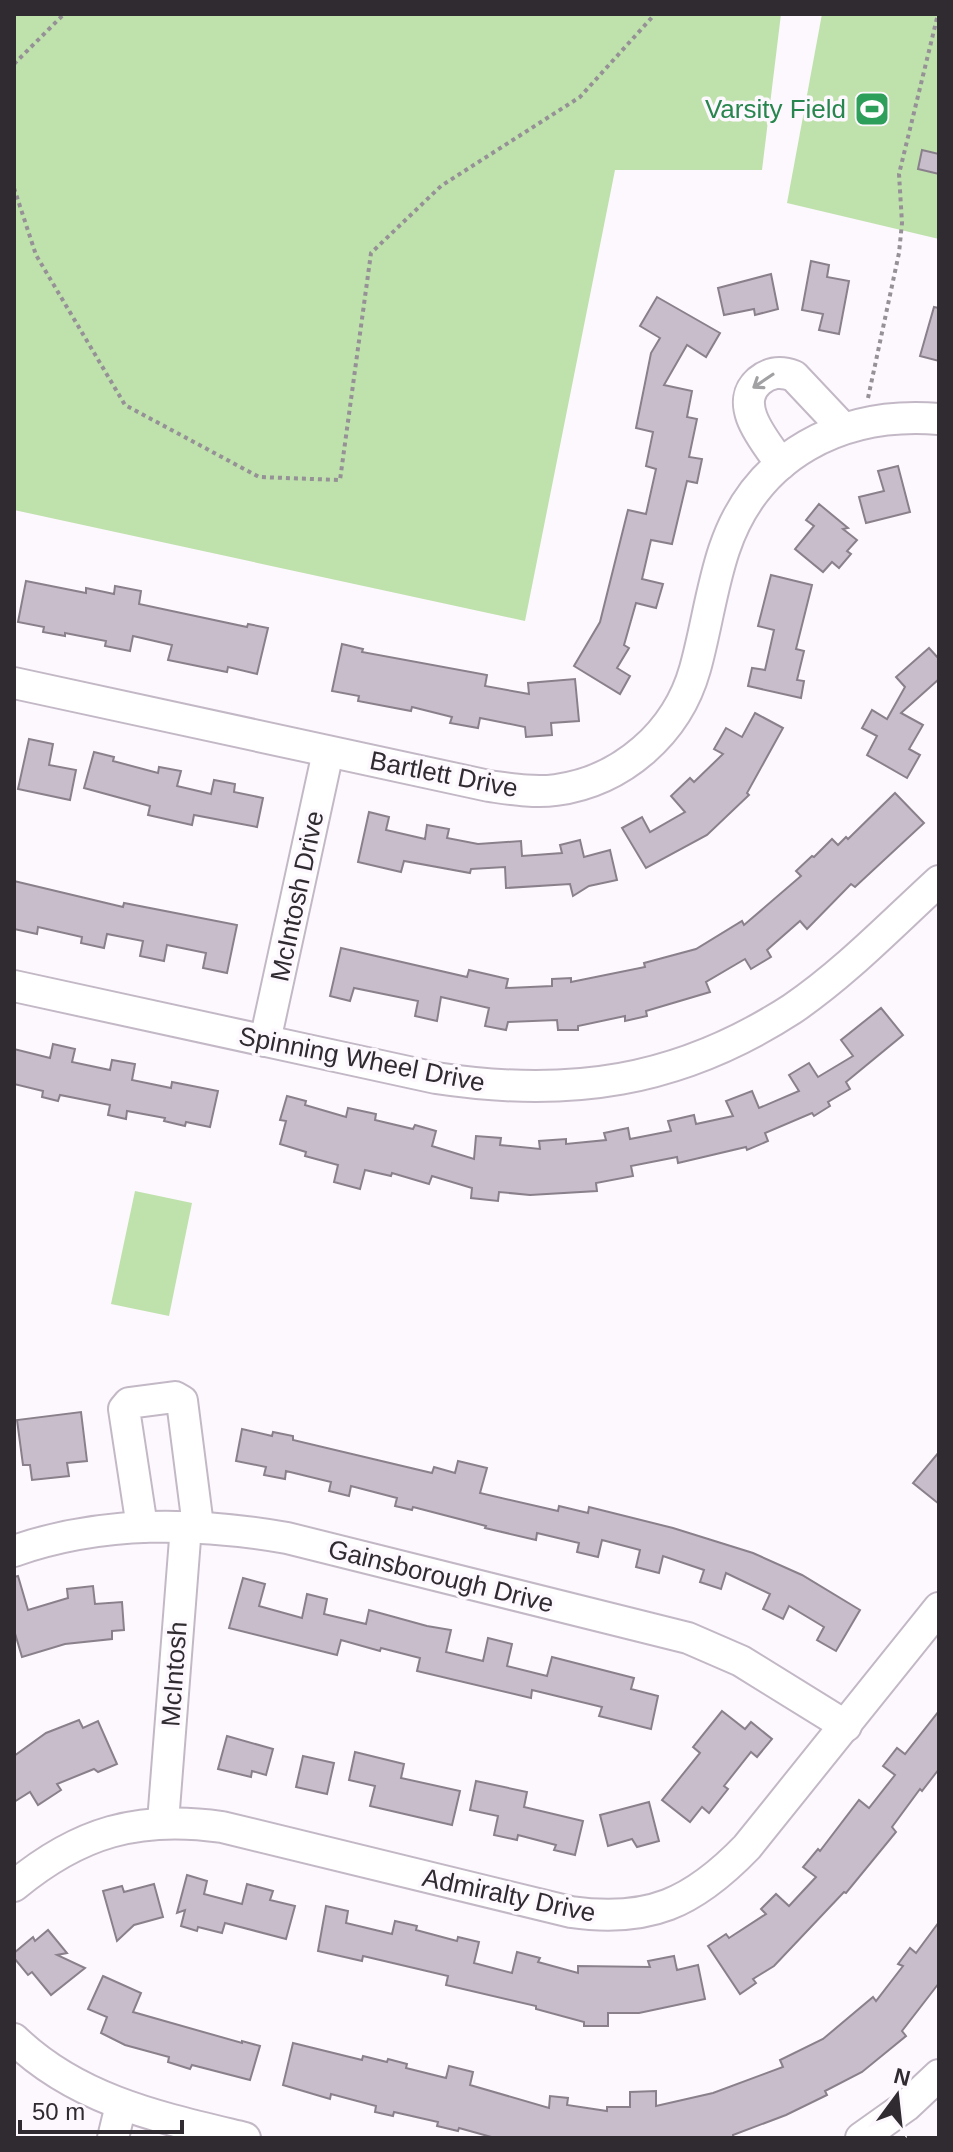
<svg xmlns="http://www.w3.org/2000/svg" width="953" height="2152" viewBox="0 0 953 2152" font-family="Helvetica,sans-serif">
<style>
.green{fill:#bfe1ac}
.building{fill:#c8becb;stroke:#8a808c;stroke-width:2}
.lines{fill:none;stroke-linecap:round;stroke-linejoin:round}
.minor-casing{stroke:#c3b9c6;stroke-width:34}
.path{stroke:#959196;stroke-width:4;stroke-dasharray:4 4;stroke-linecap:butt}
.minor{stroke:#fff;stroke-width:30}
.oneway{stroke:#a1a0a2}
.labels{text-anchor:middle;stroke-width:7;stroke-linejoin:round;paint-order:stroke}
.leisure-label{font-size:26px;fill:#27864d;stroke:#fdf8fe;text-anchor:end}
.street-label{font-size:26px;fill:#2f2b30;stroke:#fdf8fe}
</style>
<rect width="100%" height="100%" fill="#fdf8fe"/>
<g class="green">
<polygon points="14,14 781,14 762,170 615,170 525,621 14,510"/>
<polygon points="822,14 939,14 939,239 787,203"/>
<polygon points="135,1191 192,1203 169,1316 111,1304"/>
</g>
<g class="building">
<polygon points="922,150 939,154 939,174 918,169"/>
<polygon points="811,261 829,265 827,277 849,281 839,334 819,330 823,314 802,310"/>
<polygon points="771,274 778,309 755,315 754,309 724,315 718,288"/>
<polygon points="657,297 720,333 706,357 687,345 664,385 692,391 687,417 697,419 689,457 702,459 697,483 687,481 672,544 651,540 642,579 663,584 656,608 636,603 624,645 629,648 617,668 630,676 620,694 574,666 600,622 628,510 646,514 656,469 646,466 653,432 636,428 651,353 660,338 640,326"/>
<polygon points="934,307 939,308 939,361 920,356"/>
<polygon points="898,466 910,512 866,523 859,497 884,491 878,471"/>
<polygon points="819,504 848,528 843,529 857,540 847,551 851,554 839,568 832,562 823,572 795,549 814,526 806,520"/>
<polygon points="771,575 812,585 796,649 804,651 797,680 804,681 801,698 748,686 752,668 765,670 774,630 758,626"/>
<polygon points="26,581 86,593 86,588 114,594 115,586 141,591 139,604 247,627 248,624 268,628 257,674 228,667 227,672 168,660 172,645 133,636 130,651 105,646 106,641 65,633 65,636 43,632 44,627 18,622"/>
<polygon points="342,644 363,649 362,652 487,675 485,686 529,694 528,683 575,679 579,721 551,723 552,735 526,737 525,727 480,718 478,728 450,723 452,717 412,707 411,711 358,701 359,696 332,691"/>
<polygon points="929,648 939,659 939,679 901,713 923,725 909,749 920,755 907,778 867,755 877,736 862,728 872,710 887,719 905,687 896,677"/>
<polygon points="755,713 783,728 747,793 749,795 707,835 646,868 622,828 642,817 650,832 685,812 671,796 690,778 694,782 723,754 714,749 726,728 742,737"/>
<polygon points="29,739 53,744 49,765 76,770 70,800 18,789"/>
<polygon points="94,752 114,757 113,761 158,773 159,767 181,771 177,786 211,794 214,780 235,784 234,792 263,798 257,827 194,815 192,825 148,815 150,806 84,788"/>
<polygon points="895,793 924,823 855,887 851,884 807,929 800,921 767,950 771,957 751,969 745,959 706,982 710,992 646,1011 647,1016 625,1021 625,1016 578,1026 578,1030 558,1030 557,1020 508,1022 506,1030 485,1026 489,1008 441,997 437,1021 415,1016 418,1001 354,988 350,1001 330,996 341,948 467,977 469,970 508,979 506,988 552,986 552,979 571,978 571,982 645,967 644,963 696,949 742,921 744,925 801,876 796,871 812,856 814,857 832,839 838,845 846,837 848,839"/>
<polygon points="369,812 389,817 386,830 425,839 427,825 449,829 447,838 478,844 521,841 522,856 562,853 560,845 580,840 584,857 610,850 617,880 589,886 573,896 570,884 506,888 505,867 471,869 470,873 404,861 401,872 358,862"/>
<polygon points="14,881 123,907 124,903 237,925 227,973 203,968 206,953 167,945 164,961 140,956 143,941 107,934 104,948 81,943 82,937 38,927 37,934 14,929"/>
<polygon points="881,1008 903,1035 846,1082 850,1089 828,1102 830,1106 814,1116 812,1113 765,1133 768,1141 747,1150 746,1147 678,1163 677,1157 631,1166 633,1176 596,1183 597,1191 530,1195 499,1192 498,1201 471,1198 472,1188 432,1176 429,1184 392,1173 391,1176 365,1170 360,1189 334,1182 338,1165 305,1156 306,1152 280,1144 286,1121 280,1120 287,1096 306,1101 305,1105 346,1117 348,1108 376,1114 375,1120 413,1129 415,1125 436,1131 432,1146 474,1159 476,1136 501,1138 500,1145 540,1149 539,1141 566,1139 566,1144 606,1140 604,1133 628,1128 630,1139 671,1131 668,1121 694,1115 696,1124 733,1116 726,1101 752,1091 759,1108 799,1091 789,1075 809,1063 818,1077 853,1056 841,1040"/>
<polygon points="53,1044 75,1049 72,1062 110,1070 112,1060 135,1064 132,1080 171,1088 172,1082 218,1091 210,1127 186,1122 185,1126 164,1121 165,1118 127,1111 126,1119 108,1115 110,1105 60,1095 58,1101 42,1097 43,1091 14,1084 14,1049 50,1058"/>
<polygon points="81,1412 87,1461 67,1463 69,1476 32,1480 30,1465 23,1465 17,1420"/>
<polygon points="242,1429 272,1436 273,1432 293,1436 293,1440 432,1473 434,1467 455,1473 458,1461 487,1468 480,1493 558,1511 559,1506 588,1513 589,1507 673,1528 753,1553 802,1575 860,1610 836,1651 817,1640 824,1627 789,1606 783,1619 763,1609 770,1594 726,1573 721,1589 700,1582 704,1570 663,1556 659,1573 636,1567 640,1550 602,1540 598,1557 577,1552 579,1543 537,1533 536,1540 485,1528 486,1526 413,1507 412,1510 395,1506 397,1498 351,1486 349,1496 329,1491 331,1482 286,1471 285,1479 264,1475 266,1467 236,1461"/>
<polygon points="939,1452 939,1504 913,1483"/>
<polygon points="18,1576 28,1610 68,1598 67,1589 93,1586 95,1604 122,1602 124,1630 112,1631 112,1639 65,1644 22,1657 14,1630 14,1577"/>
<polygon points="243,1578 265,1584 259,1606 302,1618 307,1594 327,1599 324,1614 366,1624 369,1610 427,1626 451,1630 446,1652 483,1661 488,1638 512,1644 507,1666 547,1676 552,1657 634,1678 631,1689 658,1696 651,1729 599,1716 602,1707 532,1690 531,1698 417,1671 420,1658 381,1648 380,1651 341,1640 337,1655 229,1628"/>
<polygon points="722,1711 745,1729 751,1722 772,1739 757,1757 751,1752 724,1786 728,1789 709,1813 702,1807 690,1822 662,1800 700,1753 693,1747"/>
<polygon points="939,1711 939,1769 922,1791 920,1789 892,1827 896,1832 846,1893 844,1892 774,1966 753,1979 756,1983 740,1994 708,1946 726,1934 729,1938 766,1914 761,1909 776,1894 789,1906 816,1877 803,1867 818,1849 820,1851 859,1800 869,1808 895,1775 883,1766 897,1748 905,1754"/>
<polygon points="79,1720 83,1728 98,1721 117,1764 98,1772 94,1769 57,1784 61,1790 38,1805 30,1792 14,1802 14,1756 46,1733"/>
<polygon points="227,1736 273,1749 266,1775 252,1771 251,1777 218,1769"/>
<polygon points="355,1752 404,1764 401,1778 460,1791 452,1825 370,1806 375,1786 349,1780"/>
<polygon points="303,1756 334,1763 327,1794 296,1787"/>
<polygon points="476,1781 527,1792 524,1807 583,1821 575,1855 554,1850 556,1845 518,1835 517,1840 494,1835 498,1816 470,1810"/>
<polygon points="649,1802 659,1841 637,1847 632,1839 608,1846 600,1815"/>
<polygon points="187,1875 207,1881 204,1894 242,1904 247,1884 273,1891 270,1900 295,1906 286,1939 225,1923 222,1933 198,1927 197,1931 181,1926 185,1910 177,1913"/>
<polygon points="154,1884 163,1917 134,1925 117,1941 103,1891 122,1886 124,1892"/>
<polygon points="326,1906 348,1911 346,1923 392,1934 395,1921 417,1926 416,1930 457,1941 458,1937 479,1942 474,1963 512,1973 517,1952 540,1958 538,1962 578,1973 578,1966 650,1967 648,1961 674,1956 677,1970 698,1965 705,1999 639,2013 608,2013 608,2026 584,2026 584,2022 536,2009 536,2006 446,1985 448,1976 363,1956 362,1961 318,1951"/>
<polygon points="939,1922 939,1983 902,2031 906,2036 862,2072 825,2091 827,2095 786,2115 733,2135 733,2138 495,2138 459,2128 458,2131 437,2126 438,2122 394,2112 393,2116 375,2112 376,2106 331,2094 330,2099 283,2085 293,2043 362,2060 363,2056 387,2062 388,2059 407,2064 406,2068 446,2078 449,2066 473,2072 470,2085 549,2108 550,2096 568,2098 567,2105 607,2111 607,2107 630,2107 630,2092 656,2091 656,2106 713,2093 783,2067 780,2060 823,2039 873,1997 876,2001 903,1966 898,1964 910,1948 916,1953"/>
<polygon points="48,1930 67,1953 57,1955 85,1968 51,1995 32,1972 28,1975 14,1958 14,1953 33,1937 35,1941"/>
<polygon points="103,1976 141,1993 133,2012 242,2043 242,2041 260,2046 250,2080 192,2065 190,2069 168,2062 169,2057 125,2045 101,2033 107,2017 88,2009"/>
</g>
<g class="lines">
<defs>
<g id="minor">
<path d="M781 464C766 442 732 405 759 381 770 372 781 371 794 376L843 428"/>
<path d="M14 683 489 786C511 789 534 793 556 790 622 781 677 733 695 669 706 630 711 589 724 550 756 454 842 411 939 419"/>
<path d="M14 986 436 1078C568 1098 678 1083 792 1009 845 973 892 924 939 881"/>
<polyline points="265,1041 328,752"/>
<polyline points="142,1527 124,1409 129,1403 175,1397 182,1401 198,1526"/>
<path d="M14 1551C103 1520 195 1522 287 1538L688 1638 741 1661 846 1726"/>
<polyline points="163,1822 186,1526"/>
<path d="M14 1886C79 1832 139 1815 222 1827L571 1912C649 1923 693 1903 747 1847L939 1608"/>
<path d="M14 2039C78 2101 162 2118 245 2138"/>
<polyline points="113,2138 121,2105"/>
<polyline points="861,2138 906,2106 939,2075"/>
</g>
</defs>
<use href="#minor" class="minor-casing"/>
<g class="path">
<polyline points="14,64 64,14"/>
<polyline points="14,188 36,255 125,405 259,477 340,480 371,253 441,186 580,97 655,14"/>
<polyline points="868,398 899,253 902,223 899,174 938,14"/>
</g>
<use href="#minor" class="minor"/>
</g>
<defs><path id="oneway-shaft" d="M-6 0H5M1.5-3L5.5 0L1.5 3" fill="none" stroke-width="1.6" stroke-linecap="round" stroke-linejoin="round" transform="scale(2)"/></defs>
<use class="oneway" href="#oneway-shaft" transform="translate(763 381) rotate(146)"/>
<defs>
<symbol id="stadium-square" viewBox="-11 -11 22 22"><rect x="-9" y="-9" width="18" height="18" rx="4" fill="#2e9e5b" stroke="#fdf8fe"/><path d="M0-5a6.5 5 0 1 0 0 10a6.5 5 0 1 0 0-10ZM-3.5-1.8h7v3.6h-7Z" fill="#fff"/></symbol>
</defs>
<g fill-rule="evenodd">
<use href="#stadium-square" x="852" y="89" width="40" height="40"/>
</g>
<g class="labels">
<g class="leisure-label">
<text x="846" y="118">Varsity Field</text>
</g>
<g class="street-label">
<text transform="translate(444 774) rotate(11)" y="9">Bartlett Drive</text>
<text transform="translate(297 896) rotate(-78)" y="9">McIntosh Drive</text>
<text transform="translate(362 1059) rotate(11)" y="9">Spinning Wheel Drive</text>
<text transform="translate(441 1576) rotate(14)" y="9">Gainsborough Drive</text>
<text transform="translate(174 1674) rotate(-86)" y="9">McIntosh</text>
<text transform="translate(509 1895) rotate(12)" y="9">Admiralty Drive</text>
</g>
</g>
<rect width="953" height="2152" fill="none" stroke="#2f2b30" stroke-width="32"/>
<g transform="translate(897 2096) rotate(15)" stroke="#fdf8fe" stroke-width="6" paint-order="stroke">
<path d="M0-6L14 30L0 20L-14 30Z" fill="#2f2b30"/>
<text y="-12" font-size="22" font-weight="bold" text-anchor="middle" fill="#2f2b30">N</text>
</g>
<path d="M20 2120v12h162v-12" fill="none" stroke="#2f2b30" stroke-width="4"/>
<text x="32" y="2120" font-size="24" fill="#2f2b30" stroke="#fdf8fe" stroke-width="6" paint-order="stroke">50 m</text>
</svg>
